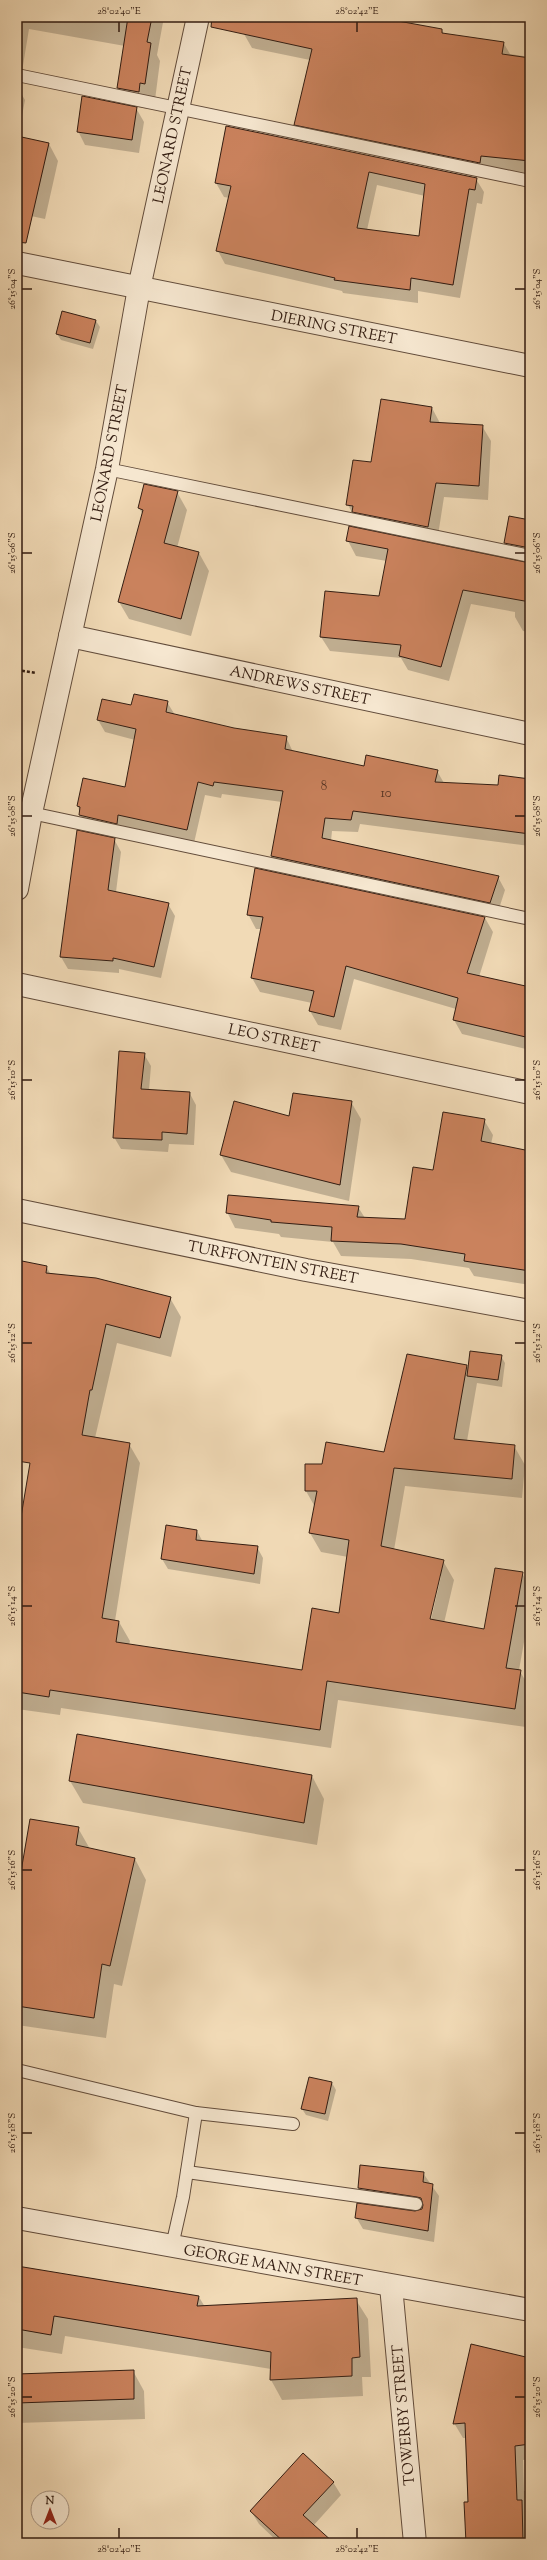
<svg xmlns="http://www.w3.org/2000/svg" width="547" height="2560" viewBox="0 0 547 2560" font-family="'Sorts Mill Goudy',serif">
<style>
.shadow{fill:#0003;fill-rule:evenodd}
.building{fill:#ca825d;stroke:#331d12;fill-rule:evenodd}
.lines{fill:none;stroke-linecap:round;stroke-linejoin:round}
.service-casing{stroke:#624c3b;stroke-width:14}
.minor-casing{stroke:#624c3b;stroke-width:24}
.path{stroke:#331d12;stroke-width:2.5;stroke-dasharray:3 2;stroke-linecap:butt}
.service{stroke:#f6e7d0;stroke-width:12}
.minor{stroke:#f6e7d0;stroke-width:22}
.ticks{fill:none;stroke:#331d12;stroke-width:1.5}
.labels{text-anchor:middle;stroke-width:4;stroke-linejoin:round;paint-order:stroke}
.number-label{font-size:13px;fill:#593625}
.street-label{font-size:15px;fill:#331d12;stroke:#f6e7d0}
.neatline{fill:none;stroke:#331d12;stroke-width:1.5}
.ticks-label{font-size:10px;text-anchor:middle;fill:#331d12}
</style>
<rect width="100%" height="100%" fill="#f1dab6"/>
<filter id="stains"><feTurbulence type="fractalNoise" baseFrequency=".005" numOctaves="4"/><feColorMatrix values="0 0 0 0 .2 0 0 0 0 .09 0 0 0 0 .02 0 0 0 .5 -.17"/></filter>
<radialGradient id="worn" r=".72"><stop offset=".6" stop-color="#630" stop-opacity="0"/><stop offset="1" stop-color="#630" stop-opacity=".3"/></radialGradient>
<g class="shadow">
<polygon points="17,17 164,17 157,55 160,61 155,100 149,99 148,109 128,105 118,88 125,46 29,29 19,90 25,100 18,137 49,144 58,161 45,219 17,213"/>
<polygon points="248,17 380,17 442,30 444,34 503,42 510,54 530,57 530,174 303,138 295,124 310,60 252,48 244,34"/>
<polygon points="136,108 144,122 139,153 85,145 78,131"/>
<path d="M226 127 476 179 484 192 482 204 477 203 460 298 418 291V303L343 293 342 291 225 264 218 251 230 198 224 197 216 183ZM377 185 425 196 420 237 367 230Z"/>
<polygon points="96,321 100,327 93,349 61,340 57,334"/>
<polygon points="432,408 440,423 482,426 491,441 488,500 444,497 437,542 356,520 348,505"/>
<polygon points="177,492 187,510 177,548 199,553 209,571 191,636 129,619 119,602 143,515 139,508"/>
<polygon points="530,521 530,554 509,550 506,543"/>
<polygon points="348,541 530,564 530,632 523,631 515,617 515,612 471,604 449,681 408,670 401,658 330,651 321,637 380,597 387,561 356,556"/>
<polygon points="530,670 530,681 528,678"/>
<polygon points="167,702 175,715 234,729 286,737 293,752 365,767 437,771 444,783 499,786 530,780 530,846 360,824 358,832 332,831 331,841 498,877 505,890 497,915 280,869 272,856 282,802 222,794 221,798 205,795 194,843 87,828 80,815 78,806 126,788 135,740 105,732 98,720 132,706"/>
<polygon points="114,839 121,852 116,892 168,904 175,916 161,978 119,969 119,973 68,969 61,957"/>
<polygon points="256,869 485,918 493,932 479,977 527,987 527,984 530,984 530,1054 526,1049 462,1034 454,1020 456,1009 354,979 341,1030 318,1025 310,1011 312,1003 260,992 252,978 262,929 256,929 248,914"/>
<polygon points="144,1054 151,1066 149,1090 189,1092 196,1105 194,1145 169,1144 168,1152 121,1149 114,1137"/>
<polygon points="351,1102 361,1119 349,1201 231,1172 221,1155 290,1117"/>
<polygon points="484,1120 493,1135 491,1144 530,1152 530,1285 474,1276 469,1268 411,1259 341,1256 333,1242 281,1237 279,1234 235,1228 227,1212 358,1207 365,1218 406,1220 434,1172"/>
<path d="M17 1261 46 1266 51 1275 170 1298 181 1317 171 1357 117 1343 95 1438 129 1444 140 1463 115 1621 119 1622 130 1641 129 1645 303 1671 339 1614 348 1557 321 1552 310 1533 315 1507 306 1491V1465H323L385 1453 408 1355 467 1366 469 1369 501 1356 505 1363 502 1387 477 1383 467 1441 514 1446 525 1465 522 1498 405 1486 394 1550 443 1561 454 1580 444 1623 485 1630 522 1573 530 1587V1609L519 1670 530 1688 526 1727 338 1700 331 1748 61 1708 60 1715 17 1709V1548L38 1438 17 1435ZM439 1576H441L430 1624H428Z"/>
<polygon points="197,1531 203,1542 257,1547 263,1558 260,1584 168,1569 162,1559"/>
<polygon points="78,1735 312,1776 324,1799 317,1845 83,1803 70,1781"/>
<polygon points="78,1828 90,1849 135,1859 146,1880 122,1986 114,1984 106,2038 17,2025 17,1902"/>
<polygon points="332,2083 336,2090 328,2121 306,2115 302,2109"/>
<polygon points="423,2173 439,2196 434,2242 363,2229 356,2217 415,2212 423,2208 366,2199 359,2188"/>
<polygon points="17,2267 199,2297 205,2307 356,2300 368,2319 371,2377 362,2377 363,2396 282,2400 271,2380 271,2369 65,2336 62,2354 17,2347"/>
<polygon points="530,2359 530,2459 523,2460 524,2491 530,2491 530,2543 468,2543 466,2438 463,2438 454,2423"/>
<polygon points="133,2371 144,2391 145,2419 17,2423 17,2375"/>
<polygon points="333,2482 341,2495 313,2526 332,2543 279,2543 259,2524 251,2511"/>
</g>
<g class="building">
<polygon points="128,17 152,17 147,42 151,43 145,84 140,83 139,92 117,88"/>
<polygon points="212,17 376,17 442,29 442,33 504,42 502,54 530,58 530,161 481,156 480,163 294,125 312,49 211,27"/>
<polygon points="82,96 137,107 132,140 77,132"/>
<path d="M226 126 477 178 475 190 469 189 453 285 411 278 410 290 334 280 335 278 216 251 231 186 215 183ZM369 172 425 184 419 236 357 228Z"/>
<polygon points="17,136 49,143 26,243 17,242"/>
<polygon points="62,311 96,320 90,343 56,334"/>
<polygon points="381,399 432,407 430,422 483,425 479,486 436,483 428,527 352,512 353,506 346,505 353,460 371,462"/>
<polygon points="144,484 178,491 164,543 199,552 181,619 118,602 143,510 138,508"/>
<polygon points="509,516 530,520 530,548 504,543"/>
<polygon points="349,526 530,563 530,602 463,590 441,667 399,656 401,645 320,637 325,591 379,596 388,549 346,541"/>
<polygon points="134,694 168,701 166,712 234,728 287,736 285,749 364,766 366,755 438,770 435,782 498,785 499,775 530,779 530,834 353,811 351,820 325,818 322,838 499,876 490,903 271,856 283,791 214,782 213,786 198,782 187,830 118,815 117,824 79,815 80,807 77,806 83,778 125,787 136,729 97,720 102,699 131,705"/>
<polygon points="77,830 115,838 108,890 169,903 154,967 113,958 113,961 60,957"/>
<polygon points="255,868 485,917 467,973 530,987 530,1038 453,1020 458,998 346,966 334,1017 309,1011 314,991 251,978 263,917 247,915"/>
<polygon points="119,1051 145,1053 141,1089 190,1092 187,1134 162,1132 162,1140 113,1138"/>
<polygon points="293,1093 352,1101 340,1185 220,1155 234,1101 289,1116"/>
<polygon points="443,1112 485,1119 481,1141 530,1151 530,1271 464,1261 465,1254 401,1244 331,1241 332,1227 271,1222 271,1220 226,1213 228,1195 359,1206 357,1217 405,1219 413,1167 433,1170"/>
<polygon points="17,1260 47,1266 46,1273 96,1278 171,1297 160,1338 106,1324 92,1390 90,1390 82,1435 130,1443 102,1618 119,1621 116,1642 302,1670 312,1608 339,1613 349,1540 309,1533 317,1491 305,1491 305,1464 322,1464 326,1442 384,1452 407,1354 467,1365 454,1439 515,1445 512,1479 394,1468 381,1546 444,1560 430,1619 484,1629 495,1568 523,1572 506,1668 521,1670 515,1709 327,1681 320,1730 50,1690 49,1697 17,1692 17,1541 30,1463 17,1461"/>
<polygon points="470,1351 502,1355 498,1380 467,1376"/>
<polygon points="166,1525 197,1530 196,1540 258,1546 254,1574 161,1559"/>
<polygon points="77,1734 312,1775 304,1823 69,1781"/>
<polygon points="30,1819 79,1827 76,1845 135,1858 110,1966 102,1964 94,2018 17,2006 17,1895"/>
<polygon points="309,2077 332,2082 325,2114 301,2109"/>
<polygon points="360,2165 424,2172 423,2182 433,2184 428,2231 355,2218 357,2203 415,2211 422,2209 423,2205 421,2198 417,2197 358,2188"/>
<polygon points="17,2266 199,2296 197,2306 357,2298 360,2357 352,2358 352,2376 270,2380 271,2352 54,2316 51,2335 17,2329"/>
<polygon points="471,2344 530,2358 530,2444 515,2446 517,2500 522,2500 523,2543 466,2543 464,2502 468,2502 465,2423 453,2424"/>
<polygon points="134,2370 134,2399 17,2403 17,2374"/>
<polygon points="303,2453 334,2482 303,2515 334,2543 285,2543 250,2511"/>
</g>
<g class="lines">
<defs>
<g id="service">
<polyline points="17,75 530,181"/>
<polyline points="107,469 530,556"/>
<polyline points="31,813 530,919"/>
<polyline points="17,2070 196,2113 183,2197 172,2246"/>
<polyline points="196,2113 293,2124"/>
<polyline points="187,2172 416,2204"/>
</g>
<g id="minor">
<polyline points="17,263 530,366"/>
<polyline points="70,636 530,734"/>
<polyline points="17,889 31,813 107,469 139,288 198,17"/>
<polyline points="17,984 530,1093"/>
<polyline points="17,1210 306,1270 530,1311"/>
<polyline points="17,2218 530,2310"/>
<polyline points="391,2286 415,2543"/>
</g>
</defs>
<use href="#service" class="service-casing"/>
<use href="#minor" class="minor-casing"/>
<polyline class="path" points="17,670 36,673"/>
<use href="#service" class="service"/>
<use href="#minor" class="minor"/>
</g>
<path class="ticks" d="M119 22V32M357 22V32M22 289H32M515 289H525M22 553H32M515 553H525M22 816H32M515 816H525M22 1080H32M515 1080H525M22 1343H32M515 1343H525M22 1606H32M515 1606H525M22 1870H32M515 1870H525M22 2133H32M515 2133H525M22 2397H32M515 2397H525M119 2528V2538M357 2528V2538"/>
<g class="labels">
<g class="number-label">
<text x="324" y="790">8</text>
<text x="386" y="797">10</text>
</g>
<g class="street-label">
<text transform="translate(172 135) rotate(-78)" y="5">LEONARD STREET</text>
<text transform="translate(334 327) rotate(11)" y="5">DIERING STREET</text>
<text transform="translate(109 453) rotate(-79)" y="5">LEONARD STREET</text>
<text transform="translate(300 685) rotate(12)" y="5">ANDREWS STREET</text>
<text transform="translate(274 1038) rotate(12)" y="5">LEO STREET</text>
<text transform="translate(273 1262) rotate(11)" y="5">TURFFONTEIN STREET</text>
<text transform="translate(273 2265) rotate(10)" y="5">GEORGE MANN STREET</text>
<text transform="translate(403 2415) rotate(-95)" y="5">TOWERBY STREET</text>
</g>
</g>
<rect width="547" height="2560" fill="none" stroke="#f1dab6" stroke-width="44"/>
<g transform="translate(50 2510)"><circle r="19" fill="#f6e7d0" stroke="#a89684"/>
<path d="M0-3L7 15L0 10L-7 15Z" fill="#8f2418"/>
<text y="-6" font-size="11" font-weight="bold" text-anchor="middle" fill="#331d12">N</text>
</g>
<rect x="22" y="22" width="503" height="2516" class="neatline"/>
<g class="ticks-label">
<text x="119" y="14">28°02'40"E</text>
<text x="357" y="14">28°02'42"E</text>
<text transform="translate(11 289) rotate(-90)" y="4">26°15'04"S</text>
<text transform="translate(536 289) rotate(-90)" y="4">26°15'04"S</text>
<text transform="translate(11 553) rotate(-90)" y="4">26°15'06"S</text>
<text transform="translate(536 553) rotate(-90)" y="4">26°15'06"S</text>
<text transform="translate(11 816) rotate(-90)" y="4">26°15'08"S</text>
<text transform="translate(536 816) rotate(-90)" y="4">26°15'08"S</text>
<text transform="translate(11 1080) rotate(-90)" y="4">26°15'10"S</text>
<text transform="translate(536 1080) rotate(-90)" y="4">26°15'10"S</text>
<text transform="translate(11 1343) rotate(-90)" y="4">26°15'12"S</text>
<text transform="translate(536 1343) rotate(-90)" y="4">26°15'12"S</text>
<text transform="translate(11 1606) rotate(-90)" y="4">26°15'14"S</text>
<text transform="translate(536 1606) rotate(-90)" y="4">26°15'14"S</text>
<text transform="translate(11 1870) rotate(-90)" y="4">26°15'16"S</text>
<text transform="translate(536 1870) rotate(-90)" y="4">26°15'16"S</text>
<text transform="translate(11 2133) rotate(-90)" y="4">26°15'18"S</text>
<text transform="translate(536 2133) rotate(-90)" y="4">26°15'18"S</text>
<text transform="translate(11 2397) rotate(-90)" y="4">26°15'20"S</text>
<text transform="translate(536 2397) rotate(-90)" y="4">26°15'20"S</text>
<text x="119" y="2552">28°02'40"E</text>
<text x="357" y="2552">28°02'42"E</text>
</g>
<rect width="100%" height="100%" filter="url(#stains)"/>
<rect width="100%" height="100%" fill="url(#worn)"/>
</svg>
